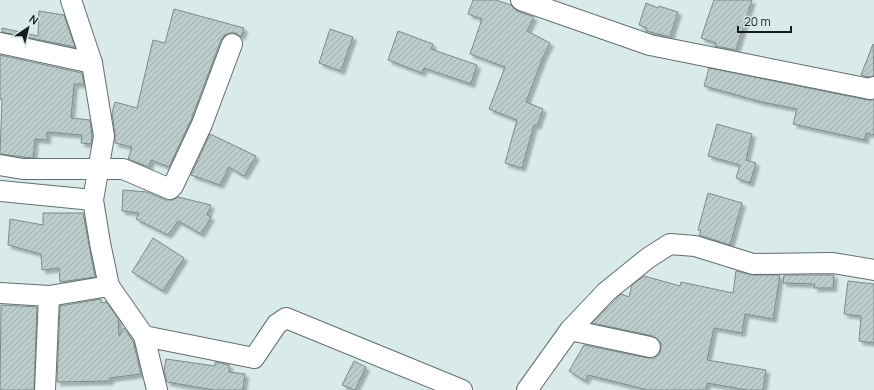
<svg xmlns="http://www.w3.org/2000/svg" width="874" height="390" viewBox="0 0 874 390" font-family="Manrope,sans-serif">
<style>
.building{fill:url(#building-hatch);stroke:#7a8b89;filter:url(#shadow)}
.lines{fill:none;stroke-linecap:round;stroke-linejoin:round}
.minor-casing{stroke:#60706f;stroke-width:22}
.minor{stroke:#fff;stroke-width:20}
</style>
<defs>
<pattern id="building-hatch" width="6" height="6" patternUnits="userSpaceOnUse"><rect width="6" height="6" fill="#bbcccb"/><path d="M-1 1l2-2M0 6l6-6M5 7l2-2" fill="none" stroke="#a0afae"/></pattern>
<filter id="shadow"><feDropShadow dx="3.5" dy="3.5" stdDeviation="1" flood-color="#0004"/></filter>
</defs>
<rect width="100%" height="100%" fill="#d8eae9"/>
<g class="building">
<polygon points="473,0 496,0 511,5 517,11 534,17 527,31 550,43 543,57 526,102 543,109 537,126 534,125 522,168 505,163 517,120 489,109 505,67 470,54 482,19 468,14"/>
<polygon points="714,0 752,0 736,50 715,46 716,43 701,38"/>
<polygon points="646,3 658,8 659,6 678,12 670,37 646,31 647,28 639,25"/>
<polygon points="174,9 244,28 241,37 236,33 230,33 225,35 221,40 191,120 169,167 151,160 149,167 128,159 132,147 115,143 115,134 112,113 115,102 137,108 153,40 165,43"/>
<polygon points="39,11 64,15 75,47 2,32 2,28 38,36"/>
<polygon points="330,29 353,37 341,71 319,63"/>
<polygon points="398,31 433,44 431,49 477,65 471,84 424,68 422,73 388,60"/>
<polygon points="873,44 874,76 868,77 861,75"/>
<polygon points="0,55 82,73 84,84 74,84 71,118 90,120 92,136 91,144 81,143 82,135 47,132 47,140 35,139 33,158 0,154 2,99 0,99"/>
<polygon points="709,68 868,100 874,100 874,135 866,133 865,140 793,124 797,109 762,102 704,86"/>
<polygon points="717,124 752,134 746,160 756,163 750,183 736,178 740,165 708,156"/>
<polygon points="210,134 256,156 244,176 229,167 220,185 191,175"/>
<polygon points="123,190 147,192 166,200 173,200 178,197 211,205 207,215 211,217 201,234 178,221 168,235 136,219 139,213 122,211"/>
<polygon points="708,193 742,203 730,245 699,235 701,231 698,230"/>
<polygon points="43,213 83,213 95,277 60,282 59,268 42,270 41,254 8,245 10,219 43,225"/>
<polygon points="153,238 184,258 163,291 132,272"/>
<polygon points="736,271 753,275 780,275 773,319 745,314 742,333 714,328 707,360 766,370 763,390 747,390 707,383 706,390 648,390 588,375 585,381 569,371 584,345 648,358 654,358 659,354 661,349 661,343 653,336 592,323 621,294 629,297 632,285 644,276 680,286 681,282 733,293"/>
<polygon points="784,275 834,275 833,288 814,288 815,284 783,283"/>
<polygon points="848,281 874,284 874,343 859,341 861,316 844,314"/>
<polygon points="101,299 101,303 106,302 118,318 119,336 124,328 133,341 141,374 110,378 110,381 57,382 60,306"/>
<polygon points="1,305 37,307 34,390 0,390"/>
<polygon points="166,359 215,366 215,362 229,365 229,372 245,374 243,390 214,390 167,382 164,370"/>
<polygon points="354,361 366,367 355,390 342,385"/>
</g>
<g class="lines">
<defs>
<g id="minor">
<polyline points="521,0 650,45 870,89 874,87"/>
<polyline points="0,43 92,63 71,0"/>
<polyline points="92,63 104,136 93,200 100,243 109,286 144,336 157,390"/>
<polyline points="0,165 23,169 123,169 170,189 173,186 202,124 232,44"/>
<polyline points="0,191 93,200"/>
<polyline points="0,293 49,296 109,286"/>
<polyline points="570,330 650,347"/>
<polyline points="144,336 254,358 277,324 286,318 462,390"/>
<polyline points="45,390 49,296"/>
<polyline points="527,390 570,330 606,292 648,258 670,244 695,246 753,264 833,263 874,270"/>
</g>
</defs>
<use href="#minor" class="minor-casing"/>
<use href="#minor" class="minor"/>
</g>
<g transform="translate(28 28) rotate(35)" stroke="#d8eae9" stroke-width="3" paint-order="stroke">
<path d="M0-3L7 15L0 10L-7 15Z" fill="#161c1c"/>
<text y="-6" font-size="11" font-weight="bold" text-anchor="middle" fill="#161c1c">N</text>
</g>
<path d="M738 26v6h53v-6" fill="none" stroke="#161c1c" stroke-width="2"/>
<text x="744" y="26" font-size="12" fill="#161c1c" stroke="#d8eae9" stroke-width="3" paint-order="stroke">20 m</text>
</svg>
